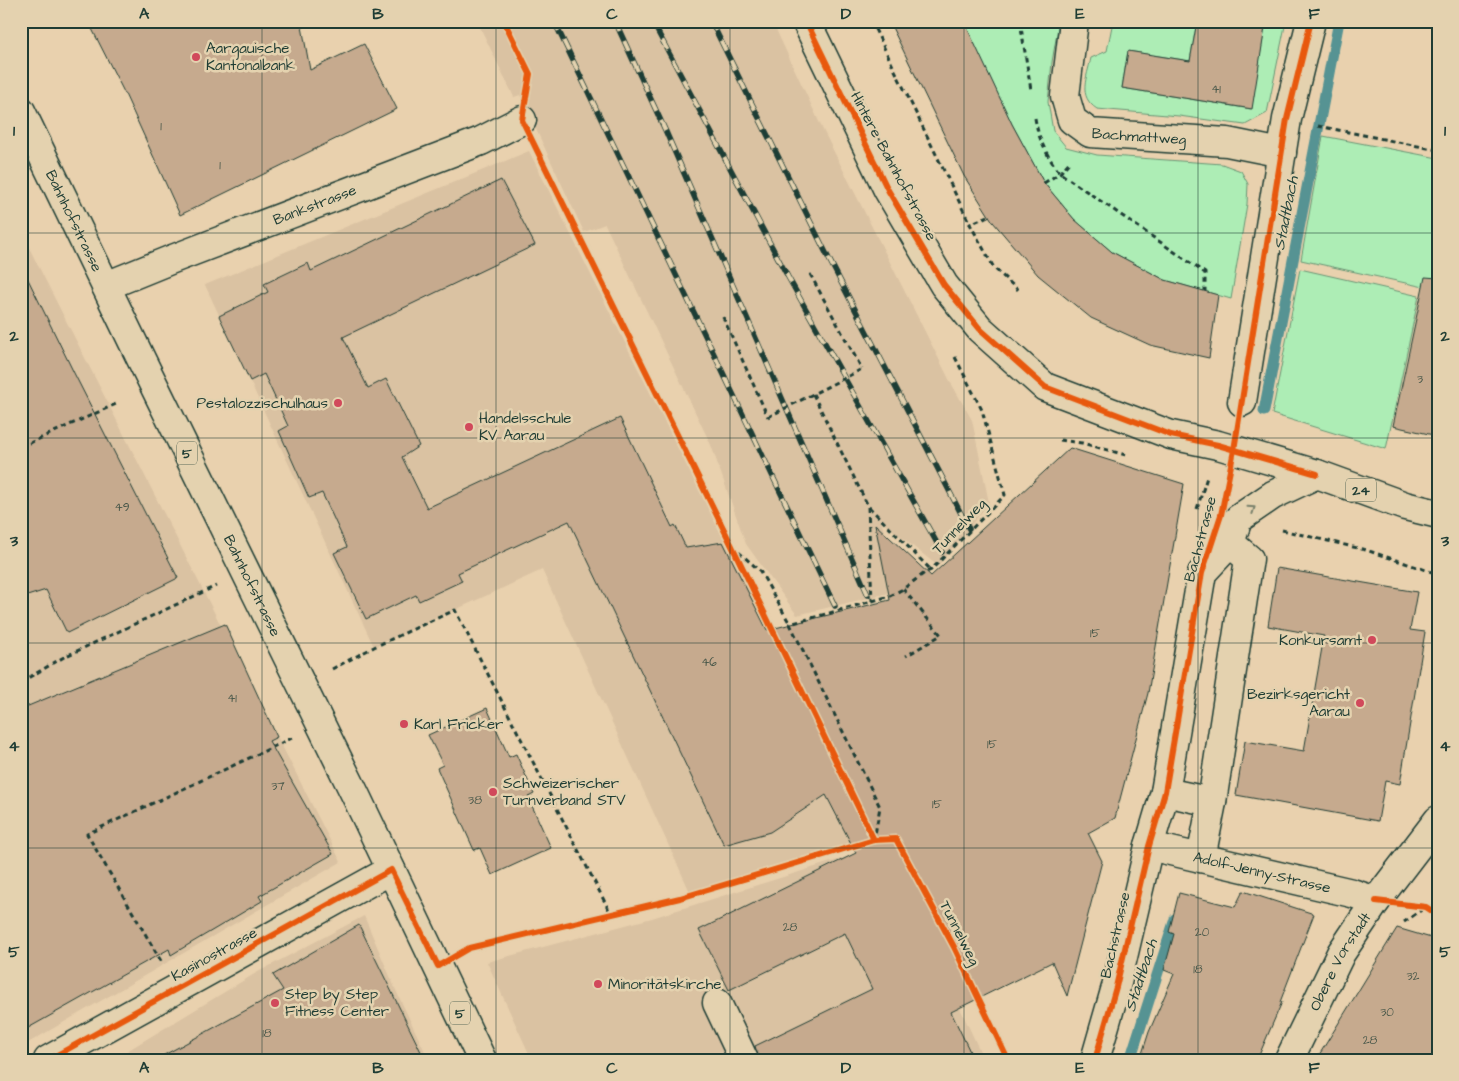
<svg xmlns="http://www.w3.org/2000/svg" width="1459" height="1081" viewBox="0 0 1459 1081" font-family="'Architects Daughter',sans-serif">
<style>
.built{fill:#dac2a2}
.green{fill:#adedb5;stroke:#669574}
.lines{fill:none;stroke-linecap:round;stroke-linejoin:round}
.stream{stroke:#569393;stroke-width:11}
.building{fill:#c6aa8e;stroke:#1f3d34}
.minor-casing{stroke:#1f3d34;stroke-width:31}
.major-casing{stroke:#1f3d34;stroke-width:31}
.path{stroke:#1f3d34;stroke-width:3;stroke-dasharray:5 4;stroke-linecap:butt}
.minor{stroke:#e4d2af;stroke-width:28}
.major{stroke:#e4d2af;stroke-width:28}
.rail-casing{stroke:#1f3d34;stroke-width:5.5}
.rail{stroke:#e4d2af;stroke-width:4;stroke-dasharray:11;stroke-linecap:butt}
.path-bridge{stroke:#1f3d34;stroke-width:3;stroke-dasharray:5 4;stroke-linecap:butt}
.cycleway-casing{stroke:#e4d2af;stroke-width:9}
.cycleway{stroke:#e8590c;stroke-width:6}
.oneway{stroke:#78806b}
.grid{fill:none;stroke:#1f3d34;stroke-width:1;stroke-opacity:0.55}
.poi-dot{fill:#d1495b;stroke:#e4d2af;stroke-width:2}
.labels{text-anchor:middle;stroke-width:5;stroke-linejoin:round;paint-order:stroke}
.number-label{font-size:12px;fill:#49584a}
.shield{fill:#e4d2af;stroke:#5a6a59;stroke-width:1}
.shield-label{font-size:14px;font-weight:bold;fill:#1f3d34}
.poi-label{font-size:15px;fill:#1f3d34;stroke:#e4d2af;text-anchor:start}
.street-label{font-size:15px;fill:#1f3d34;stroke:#e4d2af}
.water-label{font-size:16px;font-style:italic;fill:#24443c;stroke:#e4d2af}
.neatline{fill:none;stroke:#1f3d34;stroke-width:2}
.grid-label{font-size:16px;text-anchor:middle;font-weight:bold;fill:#1f3d34}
</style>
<rect width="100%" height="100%" fill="#e9d1ae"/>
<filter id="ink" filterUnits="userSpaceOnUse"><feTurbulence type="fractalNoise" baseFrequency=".02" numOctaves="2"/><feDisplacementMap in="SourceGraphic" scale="10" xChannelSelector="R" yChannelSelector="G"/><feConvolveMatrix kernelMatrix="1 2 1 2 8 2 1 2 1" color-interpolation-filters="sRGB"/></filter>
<g filter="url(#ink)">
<g class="built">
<polygon points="477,21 772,21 822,128 951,383 972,420 989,503 938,566 881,521 901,590 797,615 746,544 711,445 605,224 584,232 520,95 514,97"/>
<polygon points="529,151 874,840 691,894 542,570 374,647 205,285"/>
<polygon points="21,232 341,862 21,1047"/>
<polygon points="885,845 984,1060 532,1060 487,962 652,918"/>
<polygon points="364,916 398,995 429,1060 112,1060 256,973"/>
</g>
<g class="green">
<polygon points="963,21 1059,21 1052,62 1048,102 1053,131 1066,147 1097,155 1222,164 1241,171 1248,184 1247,204 1231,299 1165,280 1112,252 1074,219 1044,183 1012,124"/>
<path d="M1113 21H1197L1190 61 1128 51 1122 88 1251 109 1266 21H1286L1267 113 1245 125 1179 116 1097 109C1077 96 1087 78 1091 58L1107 51Z"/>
<polygon points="1323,136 1438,158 1438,266 1433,289 1301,260"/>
<polygon points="1300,269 1419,296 1386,449 1272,414"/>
</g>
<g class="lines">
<g class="stream">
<polyline points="1264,411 1339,21"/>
<polyline points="1130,1060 1175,919"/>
</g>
</g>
<g class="building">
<polygon points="88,21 301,21 310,70 364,44 397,109 180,215 125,94"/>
<polygon points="889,21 964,21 1012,124 1044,183 1074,219 1112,252 1165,280 1218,295 1209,358 1150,345 1091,318 1038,275 993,222 964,176"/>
<polygon points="1197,21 1266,21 1252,109 1122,88 1128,51 1190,61"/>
<polygon points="501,180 535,245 343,337 368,388 386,379 419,446 402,457 427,508 620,418 672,527 675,525 686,548 723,542 767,630 890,600 875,524 931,576 1070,448 1184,484 1148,693 1115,818 1088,833 1102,861 1067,996 1052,962 951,1012 974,1060 759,1060 755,1046 872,989 845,933 729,990 699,930 856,853 826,795 770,832 724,845 569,521 458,573 462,581 419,601 416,595 366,619 334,553 347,547 322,493 309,498 279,431 288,426 264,374 250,381 219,316 268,292 264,284 308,263 311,271"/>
<polygon points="21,265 74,373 178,578 67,633 46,590 21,598"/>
<polygon points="1425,277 1438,278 1438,436 1393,426"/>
<polygon points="1277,568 1417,592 1410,630 1425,632 1400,784 1385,781 1378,821 1236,795 1245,741 1304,751 1324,636 1268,626"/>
<polygon points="225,624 277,737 269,741 333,854 259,896 262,901 171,955 169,949 21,1032 21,709"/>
<polygon points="487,708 509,757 516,754 534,794 528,797 551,848 492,875 480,848 474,850 437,768 443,765 428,735"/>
<polygon points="1243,891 1314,914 1280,1002 1282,1002 1257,1060 1140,1060 1149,1032 1174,974 1164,970 1174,934 1169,932 1179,893 1235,907"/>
<polygon points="359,925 425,1060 155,1060 283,990 273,975"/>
<polygon points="1397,928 1438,940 1438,1044 1431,1060 1316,1060"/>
</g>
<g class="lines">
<defs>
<g id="minor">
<path id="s1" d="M1074 21 1065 96 1072 120 1090 133 1227 142 1282 153"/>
<path id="s2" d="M106 286 170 260 481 141 522 120"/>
<polyline points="1242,402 1287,119 1311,21"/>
<polyline points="1165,792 1212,802"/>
<path id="s3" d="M1149 846 1352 893 1376 901"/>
<polyline points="1201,858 1212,802 1249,559 1230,543"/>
<polyline points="717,1003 744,1060"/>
<polyline points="48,1060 391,870"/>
<polyline points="1095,1060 1116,987 1149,846 1165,792 1202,573 1230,543 1238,519 1273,495 1317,474"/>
</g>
<g id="major">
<polyline points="806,21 888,190 944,285 980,329 1045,387 1171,435 1218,445 1317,474 1405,506 1438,514"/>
<path id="s4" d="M21 111 142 361 355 794 482 1060"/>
<path id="s5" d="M1289 1060 1341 953 1376 901 1438 820"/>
</g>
</defs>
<use href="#minor" class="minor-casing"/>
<use href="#major" class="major-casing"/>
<g class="path">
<polyline points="871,21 970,224"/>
<polyline points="1020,21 1031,90"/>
<path d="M1035 118C1038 138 1047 157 1060 173L1205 273V291"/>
<polyline points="1318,126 1438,150"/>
<polyline points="1044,183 1060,173 1071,160"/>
<polyline points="988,216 970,224 994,268 1018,290"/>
<polyline points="810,274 862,369"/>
<polyline points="723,317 768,417"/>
<polyline points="955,357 982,410 1005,495 931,570 926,572 903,589 890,596 790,624 880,807 874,840 896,839 954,947 1008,1060"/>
<polyline points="813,394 868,506 931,570"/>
<polyline points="1060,440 1082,443 1126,455"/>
<polyline points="21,447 116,404"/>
<polyline points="868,507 872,601"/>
<polyline points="1197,509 1207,477"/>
<polyline points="1282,530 1366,550 1438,574"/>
<polyline points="732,546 760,571 790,624"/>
<polyline points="903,589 941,635 906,656"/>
<polyline points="332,669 374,647 455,610 611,914"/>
<polyline points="21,682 64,657 216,586"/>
<polyline points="1426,907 1438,915"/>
<polyline points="1404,922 1426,907 1438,905"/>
<polyline points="161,961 87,834 292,738"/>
<polyline points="124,1060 131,1054"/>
</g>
<use href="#minor" class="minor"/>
<use href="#major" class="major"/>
<defs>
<g id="rail">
<polyline points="554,21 835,606"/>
<polyline points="615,21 666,132 868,595"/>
<polyline points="652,21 788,277 942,552"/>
<polyline points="711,21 829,259 969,529"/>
</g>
</defs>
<use href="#rail" class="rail-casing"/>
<use href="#rail" class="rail"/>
<polyline class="path-bridge" points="768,417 862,369"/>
<defs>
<g id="cycleway">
<polyline points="504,21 530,74 522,120 732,546 874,840"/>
<polyline points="806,21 888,190 944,285 980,329 1045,387 1171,435 1218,445 1317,474"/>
<polyline points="1376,901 1426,907 1438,915"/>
<polyline points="48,1060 391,870 438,966 469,948 680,898 874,840 896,839 954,947 1008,1060"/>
<polyline points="1095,1060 1116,987 1149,846 1165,792 1202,573 1221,515 1234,450 1287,119 1311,21"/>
</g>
</defs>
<use href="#cycleway" class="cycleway-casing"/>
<use href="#cycleway" class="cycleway"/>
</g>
<defs><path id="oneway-chevron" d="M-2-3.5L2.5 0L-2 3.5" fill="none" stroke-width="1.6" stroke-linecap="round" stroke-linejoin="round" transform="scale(1.25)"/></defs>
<use class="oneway" href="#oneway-chevron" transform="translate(1252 509) rotate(-34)"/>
</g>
<path class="grid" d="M262 21V1060M496 21V1060M730 21V1060M964 21V1060M1198 21V1060M21 233H1438M21 438H1438M21 643H1438M21 848H1438"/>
<g class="poi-dot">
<circle cx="196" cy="57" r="5"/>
<circle cx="338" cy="403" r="5"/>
<circle cx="469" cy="427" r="5"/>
<circle cx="1372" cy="640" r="5"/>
<circle cx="1360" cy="703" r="5"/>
<circle cx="404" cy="724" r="5"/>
<circle cx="493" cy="792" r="5"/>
<circle cx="598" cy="984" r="5"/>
<circle cx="275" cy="1003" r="5"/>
</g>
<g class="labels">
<g class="number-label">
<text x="1216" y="93">41</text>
<text x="161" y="130">1</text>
<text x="220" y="169">1</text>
<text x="1420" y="383">3</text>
<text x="122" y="511">49</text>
<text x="1095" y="637">15</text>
<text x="709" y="666">46</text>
<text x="232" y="702">41</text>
<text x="992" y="748">15</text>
<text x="278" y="790">37</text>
<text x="475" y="804">38</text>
<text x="937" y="808">15</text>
<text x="790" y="931">28</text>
<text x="1202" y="936">20</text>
<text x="1198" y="973">18</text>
<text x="1413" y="980">32</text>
<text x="1387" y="1016">30</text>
<text x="267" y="1037">18</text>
<text x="1370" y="1044">28</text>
</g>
<g class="shield">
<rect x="177" y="441.5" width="20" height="23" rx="4"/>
<rect x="1346" y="478.5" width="30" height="23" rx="4"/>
<rect x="450" y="1001.5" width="20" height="23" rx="4"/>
</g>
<g class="shield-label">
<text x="187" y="458">5</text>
<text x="1361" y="495">24</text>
<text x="460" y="1018">5</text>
</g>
<g class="poi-label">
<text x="206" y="53">Aargauische<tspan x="206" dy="17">Kantonalbank</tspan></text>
<text x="328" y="408" text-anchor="end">Pestalozzischulhaus</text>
<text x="479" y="423">Handelsschule<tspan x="479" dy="17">KV Aarau</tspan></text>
<text x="1362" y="645" text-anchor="end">Konkursamt</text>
<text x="1350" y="699" text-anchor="end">Bezirksgericht<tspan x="1350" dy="17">Aarau</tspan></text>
<text x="414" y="729">Karl Fricker</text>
<text x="503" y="788">Schweizerischer<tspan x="503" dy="17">Turnverband STV</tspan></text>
<text x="608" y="989">Minoritätskirche</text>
<text x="285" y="999">Step by Step<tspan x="285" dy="17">Fitness Center</tspan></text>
</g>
<g class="street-label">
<text dy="5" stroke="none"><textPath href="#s1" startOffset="172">Bachmattweg</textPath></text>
<text transform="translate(894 166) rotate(62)" y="5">Hintere Bahnhofstrasse</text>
<text dy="5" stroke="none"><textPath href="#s2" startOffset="224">Bankstrasse</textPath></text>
<text dy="5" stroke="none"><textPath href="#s4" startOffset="122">Bahnhofstrasse</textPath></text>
<text transform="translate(959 526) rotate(-46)" y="5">Tunnelweg</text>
<text transform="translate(1200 539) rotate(-75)" y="5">Bachstrasse</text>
<text dy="5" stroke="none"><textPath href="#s4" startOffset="528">Bahnhofstrasse</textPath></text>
<text dy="5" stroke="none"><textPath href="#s3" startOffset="116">Adolf-Jenny-Strasse</textPath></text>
<text transform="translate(960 933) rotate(63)" y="5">Tunnelweg</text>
<text transform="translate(1115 935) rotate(-77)" y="5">Bachstrasse</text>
<text transform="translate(214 954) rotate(-29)" y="5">Kasinostrasse</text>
<text dy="5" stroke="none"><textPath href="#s5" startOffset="111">Obere Vorstadt</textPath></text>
</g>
<g class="water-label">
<text transform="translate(1285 213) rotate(-79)" y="6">Stadtbach</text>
<text transform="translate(1140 975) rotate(-72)" y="6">Stadtbach</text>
</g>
</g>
<rect width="1459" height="1081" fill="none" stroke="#e4d2af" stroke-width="55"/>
<rect x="28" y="28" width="1404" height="1026" class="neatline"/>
<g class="grid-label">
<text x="144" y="19">A</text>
<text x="378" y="19">B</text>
<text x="612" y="19">C</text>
<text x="846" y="19">D</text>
<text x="1080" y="19">E</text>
<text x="1314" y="19">F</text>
<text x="14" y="136">1</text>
<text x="1445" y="136">1</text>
<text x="14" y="341">2</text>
<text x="1445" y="341">2</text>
<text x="14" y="546">3</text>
<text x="1445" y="546">3</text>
<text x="14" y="751">4</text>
<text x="1445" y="751">4</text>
<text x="14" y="957">5</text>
<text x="1445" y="957">5</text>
<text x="144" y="1073">A</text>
<text x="378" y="1073">B</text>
<text x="612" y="1073">C</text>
<text x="846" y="1073">D</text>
<text x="1080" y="1073">E</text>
<text x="1314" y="1073">F</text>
</g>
</svg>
